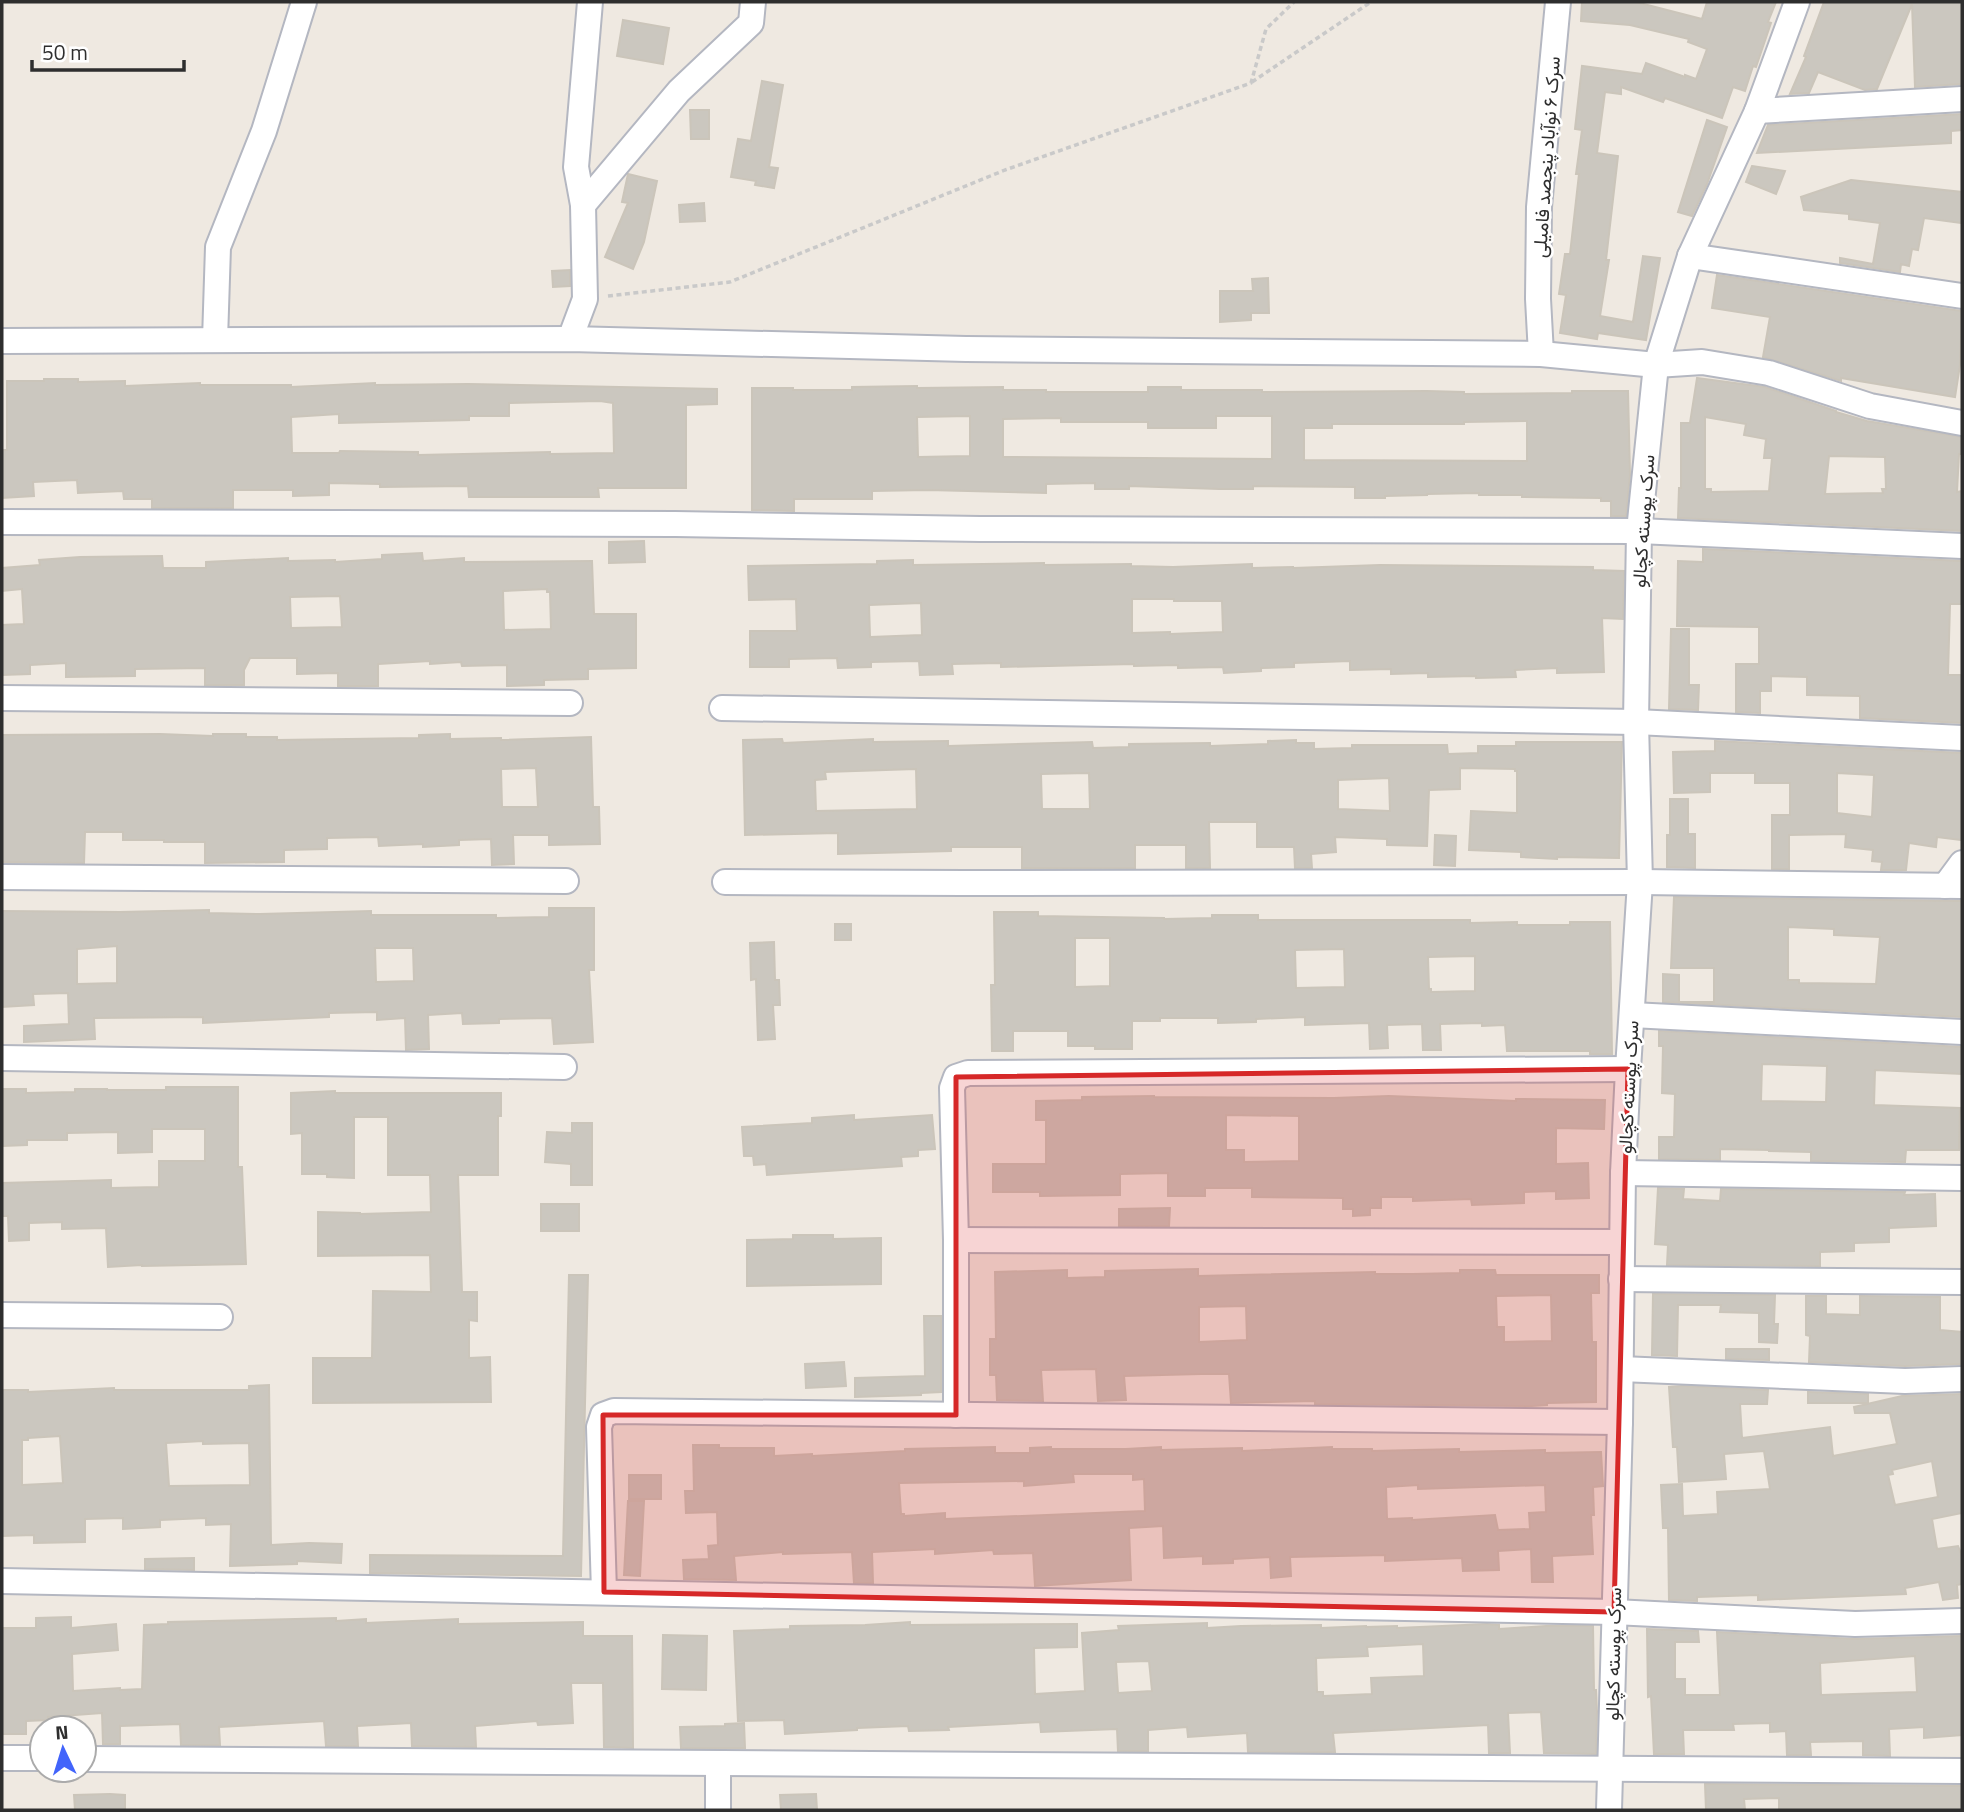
<svg xmlns="http://www.w3.org/2000/svg" width="1964" height="1812" viewBox="0 0 1964 1812" font-family="'Titillium Web',Vazirmatn,sans-serif">
<style>
.building{fill:#cbc7bf;stroke:#cbc5ba;stroke-width:2;fill-rule:evenodd}
.lines{fill:none;stroke-linecap:round;stroke-linejoin:round}
.minor-casing{stroke:#b4b7c1;stroke-width:28}
.path{stroke:#c9c9c9;stroke-width:3.5;stroke-dasharray:5 3.5;stroke-linecap:butt}
.minor{stroke:#fff;stroke-width:24}
.marked{fill:#d62828;fill-opacity:0.2;stroke:#d62828;stroke-width:5;stroke-linejoin:round}
.labels{text-anchor:middle;stroke-width:5;stroke-linejoin:round;paint-order:stroke}
.street-label{font-size:19px;fill:#2e2e2e;stroke:#fff}
</style>
<rect width="100%" height="100%" fill="#efe9e1"/>
<g class="building">
<polygon points="1582,2 1636,2 1702,19 1707,2 1776,2 1768,22 1771,23 1756,67 1753,66 1745,91 1733,87 1722,118 1665,98 1663,102 1621,87 1621,94 1605,92 1597,153 1618,156 1606,260 1609,260 1600,316 1633,322 1643,256 1660,258 1646,340 1598,333 1597,339 1560,333 1566,295 1559,294 1565,254 1570,254 1579,174 1576,174 1582,130 1575,129 1582,66 1642,74 1646,63 1685,77 1685,75 1696,79 1707,49 1688,42 1689,39 1630,25 1581,21"/>
<polygon points="1824,2 1962,2 1962,84 1915,87 1912,4 1877,89 1865,90 1818,72 1809,93 1790,94 1806,57 1804,56"/>
<polygon points="623,20 669,28 663,64 617,56"/>
<polygon points="762,81 783,85 769,167 778,168 774,188 755,185 756,181 731,177 738,139 751,141"/>
<polygon points="690,110 709,110 709,139 691,139"/>
<polygon points="1962,114 1962,130 1951,131 1951,143 1757,153 1768,125"/>
<polygon points="1707,120 1727,127 1707,184 1692,216 1678,212"/>
<polygon points="1752,166 1785,171 1776,194 1746,182"/>
<polygon points="628,174 657,181 644,242 633,269 605,257 628,203 622,202"/>
<polygon points="1851,180 1962,192 1962,223 1924,218 1918,250 1912,249 1909,266 1901,264 1900,272 1840,263 1840,258 1873,264 1880,223 1849,219 1849,214 1804,210 1801,197"/>
<polygon points="704,203 705,221 680,222 679,205"/>
<polygon points="570,270 570,286 553,287 552,271"/>
<polygon points="1717,275 1962,311 1960,365 1955,397 1841,378 1841,381 1763,357 1770,317 1712,308"/>
<polygon points="1268,278 1269,313 1251,313 1251,320 1220,322 1220,291 1253,291 1252,279"/>
<path d="M1697 378 1765 387 1836 411V412L1867 421 1962 437V454H1959L1957 492 1962 491V531L1678 518 1679 488H1681V423H1690ZM1705 417 1746 424 1744 435 1766 439 1764 458H1772L1769 491 1711 492V489H1705ZM1829 456 1885 457 1886 489H1882L1883 493 1825 494Z"/>
<path d="M44 379H78V382L125 381V386L200 383V385H291V387L375 383V385L468 384 717 389V404L686 405V488H598L599 497H469L468 486 380 487V484L329 483V495L293 496V490H233V508H152V499H124L123 491 78 493 77 480 33 482 34 496 2 498V450H7V381H44ZM600 401 613 403 614 453 550 454V452L418 455V452L340 451 339 453H292L291 417 339 414V423L469 420V416H509V403Z"/>
<path d="M917 386V388L1003 387V390H1046V392H1148V387H1181V390H1262V392L1427 391 1464 392V394L1572 393V391H1628L1630 475 1626 516H1611V501H1601V498L1522 497V495H1479V493L1427 494V495L1385 496V498H1355V487L1253 486V489H1219L1129 486V489H1095V483L1046 484V493L928 490 872 491V499H794V511L752 510V388H793V390H852V387ZM970 416V456L918 457 917 417ZM1216 416H1272V459L1003 457V419L1061 418V422H1148V428H1216ZM1527 421V461L1304 460V428H1332V424H1464V422Z"/>
<polygon points="644,541 645,562 609,563 609,542"/>
<polygon points="1703,549 1962,561 1962,604 1950,604 1948,675 1962,675 1962,723 1860,718 1860,696 1807,695 1807,677 1771,676 1771,691 1760,691 1760,713 1736,712 1736,664 1759,664 1759,627 1677,626 1678,561 1703,562"/>
<path d="M422 553 423 561 464 558V562L592 561 594 614H636V668L588 669V679L544 680V685L507 686V665L462 666 461 662 430 664V661L378 664V686H338V673L297 674V658H250L244 670V685H205V668L135 669V676L66 677V663L30 665V674L2 675V625L24 624 22 589 2 591V568L40 565 39 560 80 557 162 556 163 568H206V562L288 558V561L335 560V562L382 559V555ZM547 589V592H550L551 629 504 630 503 591ZM340 596 342 627 291 628 290 597Z"/>
<path d="M913 560V565L1044 563V565L1131 564V566L1173 567 1252 564V568L1293 567V568L1380 565 1593 567V570L1624 571 1623 619 1602 618 1604 672 1557 673V668L1515 670 1516 677 1476 678V676L1428 677V673L1391 674V669L1350 670V661L1294 663V667L1261 668V671L1224 673 1223 667 1178 668V665L1134 666V664L1001 667V663L952 664 953 674 920 675 919 661 871 662V667L838 668 837 658 789 659V667H750V631H797L796 599 749 600 748 566 877 564V561ZM1132 599H1174V601H1222L1223 632 1170 634V632L1132 633ZM921 603 922 635 870 637 869 605Z"/>
<polygon points="1671,629 1689,629 1689,685 1699,685 1698,710 1669,709"/>
<path d="M160 734 213 736V734H246V737H277V740L419 738V735L450 734V739L501 738V740L591 737 593 807H599L600 844 549 845V835H513L514 864 492 865 491 839 459 840V845L423 847V844L379 846 378 837 327 838V849L284 850V862L205 863V842H164V840H123V832H85L84 863 2 862V735ZM536 768 538 807H502L501 769Z"/>
<path d="M782 739 783 743 873 739V742L948 741V746L1092 742 1093 748 1129 747V744L1210 743V746L1268 744V741L1296 740V743H1314V749L1352 748V745H1447L1448 754 1478 753V746H1516V742H1622L1619 858 1557 857V859L1521 857V852L1469 850 1471 811 1517 813V771H1515V769L1460 768V789L1429 790 1427 846 1387 845V839L1335 837 1336 852 1311 854 1312 868H1295L1294 847H1257V822H1209L1210 868H1186V845H1135V868H1022V847H951V851L838 854V833L745 835 743 740ZM916 769 917 809 816 811 815 780 826 779 825 772ZM1089 773 1090 809H1042L1041 774ZM1389 778 1390 811 1338 809V780Z"/>
<path d="M1715 741 1962 753V840L1937 837 1936 847 1909 843 1906 870H1881L1882 862 1872 861 1873 850 1845 847 1846 834 1789 835V869H1772V815H1790V783H1755V773H1710V792L1674 793 1673 752 1715 751ZM1837 773 1874 775 1872 817 1837 813Z"/>
<polygon points="1670,799 1688,799 1688,834 1695,834 1695,868 1667,867 1667,835 1670,835"/>
<polygon points="1435,835 1456,836 1455,866 1434,865"/>
<path d="M1674 897 1962 901V1017L1663 1002V974L1679 975V1002H1714V968H1671ZM1788 927 1834 929V935L1880 937 1876 984 1799 983V980H1788Z"/>
<path d="M549 908H594V970H589L593 1042 554 1044 552 1018 499 1019V1023L463 1024 462 1013 428 1015 429 1049 406 1050 405 1018 377 1020V1012L329 1013V1017L203 1023V1017L94 1018 95 1039 24 1042V1026L69 1024 68 993 33 994 34 1005 2 1007V911L120 912 209 910V913L260 914 371 911V915H496V918L549 917ZM117 946V983L77 984V949ZM375 948H413L414 981 376 982Z"/>
<path d="M994 912H1038V916L1164 918V919L1212 918V915H1258V920H1470V923L1517 922V925H1570V922H1610L1612 1054H1590V1051H1507L1505 1025 1482 1026V1023L1440 1024 1441 1050H1423L1422 1024 1387 1025 1388 1048 1370 1049 1369 1023 1305 1025V1017L1256 1019V1022L1218 1023V1018H1160V1021H1132V1049H1095V1046H1068V1031H1013V1051H992L991 985H995ZM1075 938H1110V986L1075 987ZM1344 949 1345 987 1296 988 1295 950ZM1475 956V991L1431 992V989H1429L1428 957Z"/>
<rect x="835" y="924" width="16" height="16"/>
<polygon points="774,942 775,980 779,980 780,1005 773,1005 775,1039 758,1040 756,979 751,980 750,943"/>
<path d="M1659 1031 1962 1047V1074L1875 1070 1874 1105 1960 1108 1959 1150H1906L1905 1162 1811 1161V1152L1769 1151V1150L1720 1149V1160L1659 1159V1137H1674L1675 1094 1662 1093 1663 1046H1659ZM1762 1064 1827 1066 1826 1102 1761 1101Z"/>
<polygon points="166,1087 238,1087 238,1167 242,1167 246,1264 142,1266 142,1265 108,1267 106,1228 62,1229 62,1222 29,1223 29,1240 9,1241 8,1216 2,1216 2,1183 111,1180 111,1188 159,1187 159,1161 205,1161 205,1129 152,1129 152,1152 118,1153 118,1132 67,1133 67,1140 27,1140 27,1145 3,1146 3,1089 26,1089 26,1093 75,1092 75,1089 107,1089 107,1090 166,1090"/>
<polygon points="335,1091 335,1093 501,1093 501,1116 498,1116 498,1175 458,1175 462,1292 477,1292 477,1321 469,1320 469,1358 490,1357 491,1402 313,1403 313,1358 372,1358 373,1291 431,1292 430,1255 318,1256 318,1212 360,1213 360,1214 431,1212 430,1175 388,1175 388,1117 354,1117 354,1178 327,1177 327,1174 302,1174 302,1133 291,1134 291,1093"/>
<path d="M1154 1096V1097L1334 1098 1389 1096 1516 1101V1099L1605 1100 1604 1129 1556 1128V1164L1588 1163 1589 1198 1556 1199V1191L1524 1192V1203L1472 1205 1471 1199 1413 1201V1197H1381V1208H1370V1215L1353 1216V1209H1343V1198L1252 1197V1188H1205V1196H1168V1173L1120 1174V1195L1040 1196V1192H993V1164H1046V1120H1036V1101L1082 1100V1097ZM1226 1115 1299 1116V1161L1244 1162V1150H1226Z"/>
<polygon points="854,1115 854,1120 932,1115 935,1149 918,1150 918,1156 901,1157 902,1166 767,1175 766,1164 754,1165 753,1156 744,1156 742,1127 812,1123 812,1118"/>
<polygon points="572,1123 592,1123 592,1185 571,1185 571,1164 545,1162 547,1132 572,1133"/>
<polygon points="1658,1188 1684,1189 1683,1199 1720,1201 1721,1189 1905,1192 1904,1195 1935,1194 1936,1226 1889,1228 1889,1242 1854,1243 1854,1251 1820,1252 1820,1266 1667,1265 1668,1245 1655,1244"/>
<rect x="541" y="1204" width="38" height="27"/>
<polygon points="1170,1208 1169,1226 1119,1226 1119,1209"/>
<polygon points="793,1235 833,1235 833,1239 881,1238 881,1284 747,1286 747,1240 793,1239"/>
<path d="M1198 1269V1276L1375 1272V1274H1413L1460 1273V1270H1495L1496 1275H1599V1293H1591L1592 1342H1596V1402L1547 1403V1405L1532 1406 1315 1404V1401L1231 1403 1229 1374H1201L1124 1376 1126 1400 1098 1401 1096 1369 1041 1370 1043 1401 997 1400 996 1375H990V1339H996L995 1272 1067 1270V1278L1105 1277V1271ZM1551 1295 1552 1341 1504 1342V1327H1497L1496 1296ZM1246 1306 1247 1340 1199 1342V1307Z"/>
<polygon points="569,1275 588,1275 581,1576 370,1573 370,1555 563,1556"/>
<polygon points="1653,1294 1775,1295 1774,1324 1778,1324 1777,1343 1759,1342 1759,1313 1720,1312 1721,1305 1678,1305 1677,1356 1652,1355"/>
<polygon points="1806,1296 1826,1296 1826,1314 1860,1315 1860,1296 1940,1297 1940,1330 1962,1332 1962,1364 1905,1366 1809,1362 1810,1336 1806,1335"/>
<polygon points="924,1316 941,1316 941,1392 921,1393 921,1395 855,1397 855,1378 925,1376"/>
<polygon points="1726,1349 1769,1349 1769,1360 1726,1359"/>
<polygon points="844,1362 846,1386 806,1388 805,1364"/>
<path d="M269 1385 271 1545 309 1543 342 1544 341 1563 297 1561V1564L230 1566 231 1524 206 1525V1518L160 1520V1527L123 1529V1518L85 1519V1542L34 1543V1535L2 1536V1390H28V1392L114 1388V1390H249V1386ZM60 1436 63 1483 22 1485V1440H28V1438ZM203 1441V1444L249 1443 250 1485 169 1486 166 1443Z"/>
<path d="M1682 1386 1768 1390 1767 1404H1740L1742 1438 1830 1427 1833 1456 1897 1444 1890 1413H1855L1854 1407 1902 1396 1962 1394V1513L1932 1519 1937 1549 1958 1546 1962 1556V1584L1957 1585 1958 1598 1943 1600 1939 1582 1905 1588 1906 1594 1758 1600V1595L1697 1597V1601L1669 1600 1668 1528H1663L1661 1485 1682 1484 1683 1516 1718 1514 1717 1492 1770 1489 1764 1451 1724 1454 1726 1479 1679 1482 1677 1447H1673L1669 1387ZM1932 1461 1938 1497 1895 1505 1888 1475 1893 1474 1892 1470Z"/>
<polygon points="1808,1392 1868,1394 1868,1403 1808,1403"/>
<path d="M693 1445H719V1448H774V1456L812 1454V1456L905 1451V1449L995 1447V1453H1030V1448L1051 1447V1449H1126L1161 1447V1450L1242 1448V1451L1332 1447V1449H1372V1451L1459 1449V1452L1545 1450V1453L1601 1452 1603 1486 1593 1487 1594 1515H1591L1593 1554 1552 1556 1553 1582H1532L1531 1549 1498 1551 1499 1570 1463 1571 1462 1558 1385 1561V1555L1290 1557 1291 1576 1271 1578 1270 1557 1233 1559V1563L1203 1564V1556L1164 1558 1163 1526 1129 1528 1131 1580 1035 1586 1033 1553 994 1554 993 1550 935 1554V1549L872 1552 873 1583H854L852 1552 783 1554V1552L734 1556 736 1580 684 1579 683 1560 709 1559 708 1546 718 1545 717 1512 686 1513 685 1491H694ZM1073 1474H1133V1480L1144 1479 1145 1511 945 1519V1513L904 1516V1514H901L899 1483 1024 1481V1486L1074 1482ZM1418 1485V1489L1545 1485 1546 1512 1529 1513 1530 1529 1498 1530 1495 1515 1412 1520V1518L1387 1519 1386 1487Z"/>
<rect x="629" y="1475" width="32" height="24"/>
<polygon points="628,1501 644,1501 640,1576 624,1575"/>
<polygon points="194,1558 194,1570 145,1569 145,1559"/>
<polygon points="71,1617 71,1628 116,1624 118,1650 72,1654 73,1691 120,1688 120,1690 142,1689 144,1625 168,1624 168,1622 336,1618 336,1621 366,1619 366,1623 458,1619 458,1624 583,1622 583,1636 632,1636 633,1748 604,1747 603,1683 571,1683 573,1723 538,1725 537,1721 475,1726 476,1747 412,1746 411,1723 357,1726 358,1746 326,1746 324,1721 219,1727 220,1745 181,1745 180,1724 120,1726 120,1744 103,1744 102,1713 48,1717 48,1720 26,1721 26,1734 2,1734 2,1628 36,1628 36,1618"/>
<path d="M910 1622V1625L1077 1624V1647L1034 1648 1035 1694 1085 1691 1082 1633 1119 1630 1118 1626 1207 1623V1628L1241 1626 1321 1625V1628L1366 1626V1627L1397 1626V1628L1487 1624 1499 1625V1629L1546 1626H1593L1594 1690H1596L1597 1712 1596 1754 1544 1753 1541 1712 1508 1713 1510 1753H1489L1488 1725 1333 1733 1335 1752H1248L1247 1733 1188 1737 1187 1727 1148 1730V1751H1118L1117 1729 1041 1732 1040 1722 948 1727 949 1730 909 1731 908 1726 857 1728V1730L785 1734 784 1720 738 1721 734 1631 790 1629V1626L865 1625ZM1423 1644 1424 1676 1371 1678 1372 1694 1323 1696V1692H1317L1316 1658 1368 1656 1367 1647ZM1149 1661 1152 1691 1118 1693 1116 1662Z"/>
<path d="M1647 1629 1698 1631 1699 1642H1675V1679H1685V1695H1720L1717 1632 1855 1639 1962 1636V1735L1924 1738V1727L1889 1729 1890 1756 1863 1755V1741L1810 1742 1811 1755H1787L1786 1731 1770 1732V1723L1733 1724 1734 1730H1683L1684 1754H1654L1651 1696 1648 1697ZM1915 1656 1917 1692 1821 1695 1820 1663Z"/>
<polygon points="663,1635 707,1636 706,1690 662,1689"/>
<polygon points="744,1723 745,1748 681,1748 680,1727 725,1726 725,1724"/>
<polygon points="1705,1784 1962,1786 1962,1810 1779,1810 1779,1798 1744,1799 1745,1810 1706,1810"/>
<polygon points="110,1794 125,1795 125,1810 75,1810 74,1795"/>
<polygon points="816,1794 817,1810 781,1810 780,1795"/>
</g>
<g class="lines">
<defs>
<g id="minor">
<polyline points="1757,111 1962,99"/>
<polyline points="583,205 679,91 751,23 753,2"/>
<polyline points="1690,256 1962,296"/>
<polyline points="570,339 585,299 583,205 576,167 590,2"/>
<polyline points="215,340 218,247 264,131 304,2"/>
<polyline points="2,341 570,339 966,349 1541,354 1656,365 1702,362 1769,373 1870,406 1962,423"/>
<polyline points="1541,354 1538,299 1539,207 1558,2"/>
<polyline points="2,522 675,524 980,529 1639,531 1962,546"/>
<polyline points="2,698 570,703"/>
<polyline points="722,708 1636,722 1962,738"/>
<polyline points="2,877 566,881"/>
<polyline points="725,882 965,883 1640,882 1962,886"/>
<polyline points="1945,886 1962,863"/>
<polyline points="1632,1015 1962,1032"/>
<polyline points="2,1058 564,1067"/>
<polyline points="1623,1173 1962,1178"/>
<polyline points="956,1240 1621,1242"/>
<polyline points="1621,1279 1962,1282"/>
<polyline points="2,1315 220,1317"/>
<polyline points="1621,1369 1905,1381 1962,1379"/>
<polyline points="956,1415 956,1240 952,1088 956,1077 968,1073 1628,1069"/>
<polyline points="2,1581 1614,1612 1855,1624 1962,1621"/>
<polyline points="604,1592 599,1427 603,1415 614,1411 1620,1422"/>
<polyline points="2,1758 42,1758"/>
<polyline points="84,1759 1962,1771"/>
<polyline points="718,1810 718,1763"/>
<polyline points="1609,1810 1620,1422 1623,1173 1628,1069 1640,882 1636,722 1639,531 1656,365 1690,256 1757,111 1797,2"/>
</g>
</defs>
<use href="#minor" class="minor-casing"/>
<g class="path">
<polyline points="1252,82 1371,2"/>
<polyline points="608,296 730,282 1005,170 1251,83 1266,29 1294,2"/>
</g>
<use href="#minor" class="minor"/>
</g>
<path class="marked" d="M1628 1069 1614 1612 604 1592 603 1415H956V1077Z"/>
<g class="labels">
<g class="street-label">
<text transform="translate(1546 157) rotate(-86)" y="7">سرک ۶ نوآباد پنجصد فامیلی</text>
<text transform="translate(1643 521) rotate(-86)" y="7">سرک پوسته کچالو</text>
<text transform="translate(1628 1087) rotate(-87)" y="7">سرک پوسته کچالو</text>
<text transform="translate(1613 1654) rotate(-89)" y="7">سرک پوسته کچالو</text>
</g>
</g>
<rect width="1964" height="1812" fill="none" stroke="#2e2e2e" stroke-width="7"/>
<g transform="translate(63 1749) rotate(356)"><circle r="33" fill="#ffffff" stroke="#ababab" stroke-width="2"/>
<path d="M0-5L12 26L0 18L-12 26Z" fill="#4264fb"/>
<text y="-10" font-size="19" font-weight="bold" text-anchor="middle" fill="#2e2e2e">N</text>
</g>
<path d="M32 60v10h152v-10" fill="none" stroke="#2e2e2e" stroke-width="3.5"/>
<text x="42" y="60" font-size="21" fill="#2e2e2e" stroke="#ffffff" stroke-width="5" paint-order="stroke">50 m</text>
</svg>
